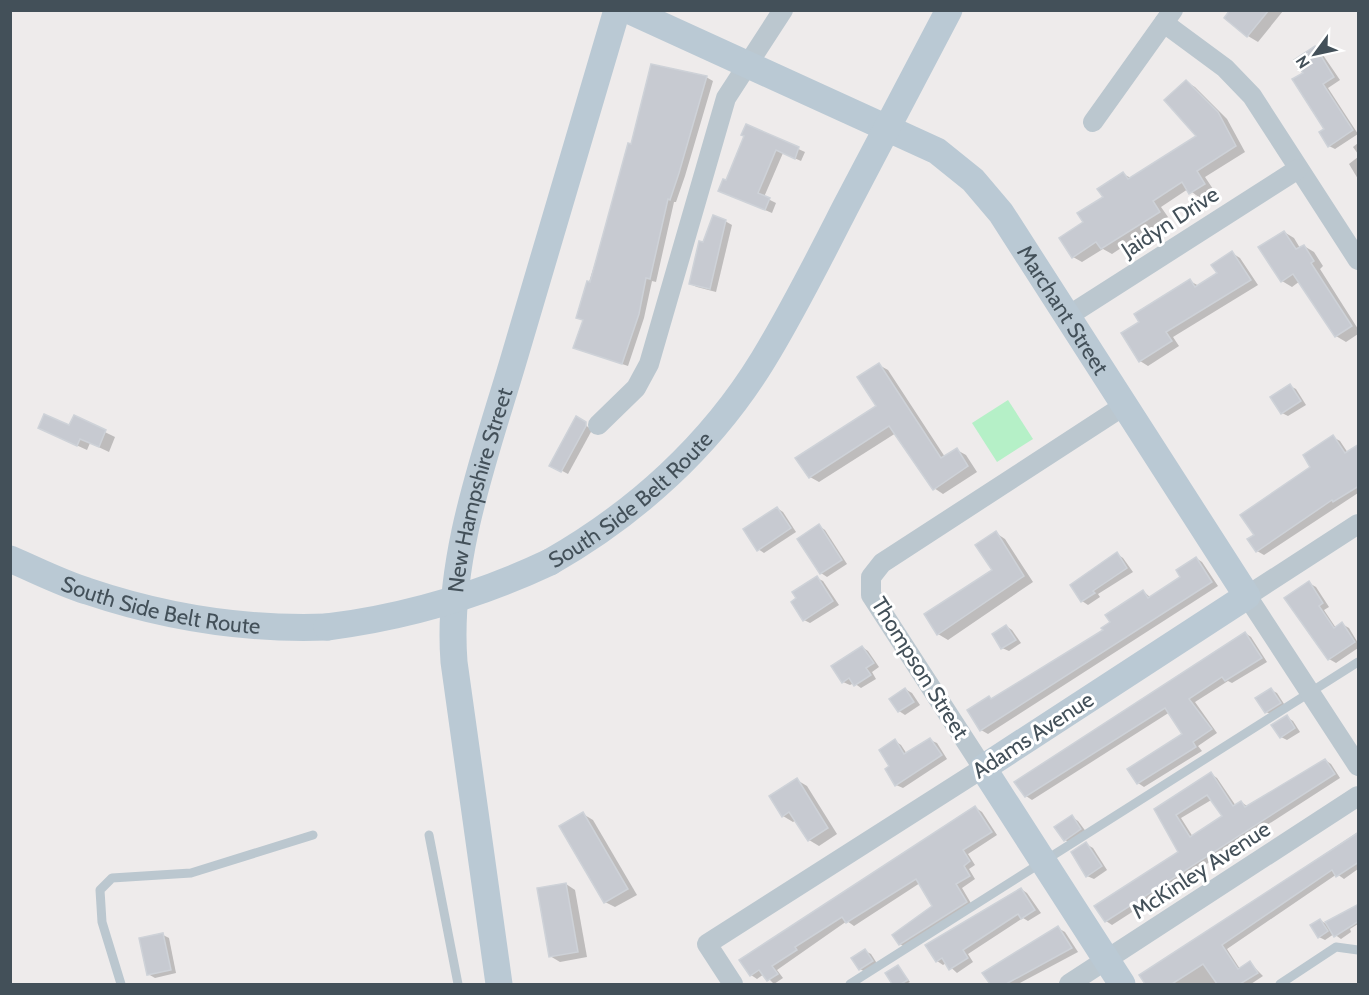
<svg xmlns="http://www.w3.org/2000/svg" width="1369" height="995" font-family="Cabin,sans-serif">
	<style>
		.green { fill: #b5f0c7 }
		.shadow { fill: #0003; fill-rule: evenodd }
		.building { fill: #c7cad1; stroke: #ced2d8; stroke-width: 1.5; fill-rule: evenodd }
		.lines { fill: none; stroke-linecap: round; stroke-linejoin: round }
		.lane { stroke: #bbc7cf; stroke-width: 9 }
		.street { stroke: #bbc7cf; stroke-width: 20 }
		.secondary { stroke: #bac9d4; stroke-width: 27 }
		.secondary-bridge { stroke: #bac9d4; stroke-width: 27 }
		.labels { text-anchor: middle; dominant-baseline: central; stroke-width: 6; stroke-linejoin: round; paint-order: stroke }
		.street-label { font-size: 22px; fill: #435059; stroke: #fff }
	</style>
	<rect width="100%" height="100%" fill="#eeebeb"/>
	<!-- green -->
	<polygon class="green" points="1008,400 1033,439 997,462 972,423"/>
	<!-- shadow -->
	<g class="shadow">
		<polygon points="1232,10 1282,10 1283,11 1258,42 1248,36"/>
		<polygon points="1315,48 1321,52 1340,80 1328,88 1358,134 1335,149 1329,146 1305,73"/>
		<polygon points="706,77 713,81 685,176 676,202 674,202 656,282 652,281 644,318 628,366 581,350 584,321 578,317 632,146"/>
		<polygon points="1186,82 1195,87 1227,119 1245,152 1205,177 1213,189 1200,198 1188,189 1161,207 1168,217 1112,254 1103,249 1082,262 1073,257 1085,223 1123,174 1131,178 1198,136"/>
		<polygon points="747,126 805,152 801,161 783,153 764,197 776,203 772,213 726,194 746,136"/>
		<polygon points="1358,143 1358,154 1353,147"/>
		<polygon points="1358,157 1358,179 1349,164"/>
		<polygon points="725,221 732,225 716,292 697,287 690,284"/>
		<polygon points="1284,232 1294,238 1300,248 1304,246 1314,252 1323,266 1320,269 1358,329 1358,334 1346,342 1336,336 1300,281 1292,287 1282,281"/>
		<polygon points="1232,253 1240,258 1258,285 1173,337 1179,346 1148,366 1140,361 1141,322 1190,281 1199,286 1219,273"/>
		<polygon points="879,365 888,370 945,457 957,450 966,455 977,472 943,494 934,488 896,433 819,482 810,477 878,406"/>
		<polygon points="1290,386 1296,389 1306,405 1288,416 1282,413"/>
		<polygon points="74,417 115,437 109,452 90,443 87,450 50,433 70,427"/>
		<polygon points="576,418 592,430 568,474 551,465"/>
		<polygon points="1333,437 1340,441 1348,453 1358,446 1358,493 1264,555 1257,551 1256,536 1312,468"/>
		<polygon points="777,508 783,512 796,532 764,553 758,549"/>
		<polygon points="819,526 825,530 847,564 827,577 821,573"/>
		<polygon points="996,533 1005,539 1033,582 948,640 938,634 994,571"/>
		<polygon points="1117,554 1123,558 1133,572 1098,594 1100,597 1088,605 1082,601"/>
		<polygon points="1196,558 1202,562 1218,586 988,734 981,730 969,711 989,698 992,700 1105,631 1143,591 1151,598 1182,577"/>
		<polygon points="817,578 823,581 839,605 810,623 804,620"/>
		<polygon points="1309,583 1316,587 1329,607 1324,610 1336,628 1342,624 1349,628 1358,643 1358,648 1336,663 1329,659"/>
		<polygon points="1006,626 1012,630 1021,643 1009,651 1002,648"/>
		<polygon points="1245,633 1251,637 1267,662 1232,683 1228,681 1195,702 1217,733 1198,746 1202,751 1144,787 1138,783 1184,734 1170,712 1032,800 1026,796"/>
		<polygon points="862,647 868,651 879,667 872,672 876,679 861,688 854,683 850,685 843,682"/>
		<polygon points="905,689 912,693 920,705 905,715 899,711"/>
		<polygon points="1271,690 1277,693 1286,707 1273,715 1266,712"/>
		<polygon points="1287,717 1293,721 1300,732 1287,740 1281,737"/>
		<polygon points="930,740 937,743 947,759 903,788 896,785 891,767 895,741 901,745 907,754"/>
		<path d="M 1325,760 L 1331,764 L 1340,778 L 1112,925 L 1106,921 L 1180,852 L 1156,809 L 1211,774 L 1217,778 L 1236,806 L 1241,802 L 1247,806 ZM 1213,799 L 1224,816 L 1193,837 L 1181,818 Z"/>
		<polygon points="797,780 807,786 837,834 819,846 809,840 796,820 793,822 783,816"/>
		<polygon points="976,808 982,812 997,835 968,854 975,865 969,869 975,879 962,888 972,905 906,948 900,944 934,906 920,883 854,926 847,921 777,970 783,978 774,984 764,974 757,979 751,975"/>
		<polygon points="583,814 593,820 637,895 615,907 605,902"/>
		<polygon points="1072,817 1078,821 1087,833 1071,843 1065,840"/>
		<polygon points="1358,832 1358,869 1344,879 1337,874 1227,949 1240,969 1250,963 1263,976 1251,984 1147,984 1141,976"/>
		<polygon points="1086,844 1093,848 1107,870 1094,879 1087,876"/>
		<polygon points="566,884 575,890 587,957 560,962 550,956"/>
		<polygon points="1021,889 1027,893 1041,913 1028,921 1023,918 968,954 973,962 957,973 946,963 943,965 937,961"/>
		<polygon points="1358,906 1358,924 1350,929 1351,932 1341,939 1334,934 1325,940 1319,937 1320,920 1326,924"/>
		<polygon points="1058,928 1065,932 1078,952 1018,984 991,984 984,973"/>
		<polygon points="163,935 169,938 176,973 155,978 148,974"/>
		<polygon points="865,951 871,954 878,965 867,973 860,969"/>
		<polygon points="898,967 910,982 906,984 894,984 887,974"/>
	</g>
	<!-- building -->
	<g class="building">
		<polygon points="1230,10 1269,10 1247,37 1224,18"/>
		<polygon points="1315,46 1334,77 1323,84 1353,130 1328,147 1319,132 1324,129 1292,79 1303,73 1294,60"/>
		<polygon points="651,64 707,76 679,173 670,200 668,199 650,279 646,278 639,314 622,364 573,348 583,320 576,318 587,281 590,282 628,143 631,144"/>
		<polygon points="1186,80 1218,112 1236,146 1197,171 1205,184 1189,194 1182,182 1153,201 1160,212 1101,249 1096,242 1072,258 1059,238 1083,222 1077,213 1103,197 1097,189 1123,172 1128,179 1196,136 1164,100"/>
		<polygon points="746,124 799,147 795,159 776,150 758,193 770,198 765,210 718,191 723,179 726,180 744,136 741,135"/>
		<polygon points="713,215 726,220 710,289 689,284 699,241 703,242"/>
		<polygon points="1284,231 1296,249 1304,245 1314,261 1311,263 1352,326 1335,337 1293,274 1281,282 1258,247"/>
		<polygon points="1232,251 1251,280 1166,332 1172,341 1139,362 1121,333 1139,322 1134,314 1190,279 1195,287 1217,273 1211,265"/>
		<polygon points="879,363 941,458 957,448 968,466 933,490 889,426 809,478 795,458 876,406 857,377"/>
		<polygon points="1290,384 1301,401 1281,414 1270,397"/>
		<polygon points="44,414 69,425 74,415 106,430 99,447 80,439 77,446 38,428"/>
		<polygon points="576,416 586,422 586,426 561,472 549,466"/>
		<polygon points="1333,435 1345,453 1359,444 1359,486 1333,502 1332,500 1256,552 1247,539 1254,535 1240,515 1310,467 1303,455"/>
		<polygon points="777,507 791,528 757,551 743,529"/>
		<polygon points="819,524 842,560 820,574 797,539"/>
		<polygon points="996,531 1024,576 937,635 924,614 992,570 975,545"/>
		<polygon points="1117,552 1127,568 1093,591 1095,593 1081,602 1070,585"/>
		<polygon points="1196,557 1212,582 980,731 967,710 989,696 991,699 1103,630 1101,628 1110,622 1105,615 1143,590 1148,598 1180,577 1176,570"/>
		<polygon points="817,576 833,601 803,621 791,602 796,598 792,592"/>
		<polygon points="1309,581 1323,603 1319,606 1334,628 1342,622 1355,642 1328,660 1284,598"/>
		<polygon points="1006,625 1016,640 1001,649 992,634"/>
		<polygon points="1245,632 1262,658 1225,681 1222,677 1189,699 1212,729 1193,742 1196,747 1137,784 1127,769 1182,734 1165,708 1025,797 1014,782"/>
		<polygon points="862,646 874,663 866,668 871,675 854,686 849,678 842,683 831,666"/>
		<polygon points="905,688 914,702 898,712 889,699"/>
		<polygon points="1271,688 1281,703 1265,713 1255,698"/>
		<polygon points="1287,715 1295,728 1280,738 1271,725"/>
		<polygon points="930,738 942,755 895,786 885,769 889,766 879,750 895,739 904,754"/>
		<path d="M 1325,759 L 1335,774 L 1105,922 L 1094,906 L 1178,852 L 1154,809 L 1211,772 L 1233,806 L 1241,801 L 1245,807 ZM 1207,795 L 1222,816 L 1190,837 L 1176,815 Z"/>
		<polygon points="797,778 828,828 808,841 789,812 782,817 769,796"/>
		<polygon points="975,806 992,832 963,850 970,861 964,866 970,876 956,884 967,902 899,945 892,935 932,906 916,879 846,923 842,917 795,947 797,950 772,966 778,974 767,981 759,970 750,976 739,960"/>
		<polygon points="583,812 628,889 604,903 559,826"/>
		<polygon points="1072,815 1081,829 1064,841 1054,827"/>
		<polygon points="1359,832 1359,862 1336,877 1332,870 1222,945 1238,969 1250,961 1258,973 1240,984 1217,984 1203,964 1172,984 1145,984 1139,975"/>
		<polygon points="1086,842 1102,866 1086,877 1071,852"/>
		<polygon points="566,883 578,952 549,957 537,888"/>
		<polygon points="1021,888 1035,910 1021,919 1018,914 963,950 968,958 949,970 942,958 936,962 925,945"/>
		<polygon points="1359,904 1359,921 1334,937 1325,922"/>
		<polygon points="1320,919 1328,931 1318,938 1310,925"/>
		<polygon points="1058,926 1072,948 1006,984 990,984 982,973"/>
		<polygon points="163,933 171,970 147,975 139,938"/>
		<polygon points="865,949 873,961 859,970 851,958"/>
		<polygon points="898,965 908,980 901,984 892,984 885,973"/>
	</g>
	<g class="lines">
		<!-- lane -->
		<g class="lane">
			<polyline points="429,835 458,984"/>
			<polyline points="121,984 102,922 100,890 112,878 191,873 313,835"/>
			<polyline points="850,984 1358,662"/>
			<polyline points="1280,984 1336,947 1358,950"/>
		</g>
		<!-- street -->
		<g class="street">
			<polyline points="1164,23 1225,68 1252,96 1358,260"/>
			<polyline points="1093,122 1173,10"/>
			<polyline points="1068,316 1298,169"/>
			<polyline points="598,425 636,388 649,364 726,98 783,10"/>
			<polyline points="1358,524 1247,596 1358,766"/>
			<polyline points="733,984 707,944 983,768 871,595 871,577 882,563 1125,405"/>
			<polyline points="1069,984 1358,796"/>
		</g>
		<!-- secondary -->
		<g class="secondary">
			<path id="s1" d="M 628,10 L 937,151 L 973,180 L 1001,213 L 1247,596 L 983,768 L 1122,984"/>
			<path id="s2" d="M 10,559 C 36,570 61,583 87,591 C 164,617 245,630 327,627"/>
			<path id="s3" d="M 550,562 C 636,513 711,445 763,360 C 793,311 819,259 845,208 C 880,142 914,76 949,10"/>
			<path id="s4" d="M 499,984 L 454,662 C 446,558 486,454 515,355 C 549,240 583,125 617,10"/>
		</g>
		<!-- secondary-bridge -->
		<path class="secondary-bridge" d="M 327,627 C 406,617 478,596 550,562"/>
	</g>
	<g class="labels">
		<!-- street labels -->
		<g class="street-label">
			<text transform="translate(1170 222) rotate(-33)">Jaidyn Drive</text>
			<text stroke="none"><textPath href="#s1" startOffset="544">Marchant Street</textPath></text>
			<text stroke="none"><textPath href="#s4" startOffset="500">New Hampshire Street</textPath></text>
			<text stroke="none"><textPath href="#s3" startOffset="102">South Side Belt Route</textPath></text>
			<text stroke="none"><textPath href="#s2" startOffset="159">South Side Belt Route</textPath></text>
			<text transform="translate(920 668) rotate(58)">Thompson Street</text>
			<text transform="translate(1033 735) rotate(-33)">Adams Avenue</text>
			<text transform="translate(1201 870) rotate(-33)">McKinley Avenue</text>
		</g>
	</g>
	<!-- border -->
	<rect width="1369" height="995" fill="none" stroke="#435059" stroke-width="24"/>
	<!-- north arrow -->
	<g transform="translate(1315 54) rotate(237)" stroke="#ffffff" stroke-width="4.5" paint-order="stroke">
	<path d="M0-4.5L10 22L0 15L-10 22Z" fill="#435059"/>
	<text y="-9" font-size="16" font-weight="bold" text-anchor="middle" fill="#435059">N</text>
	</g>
</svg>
